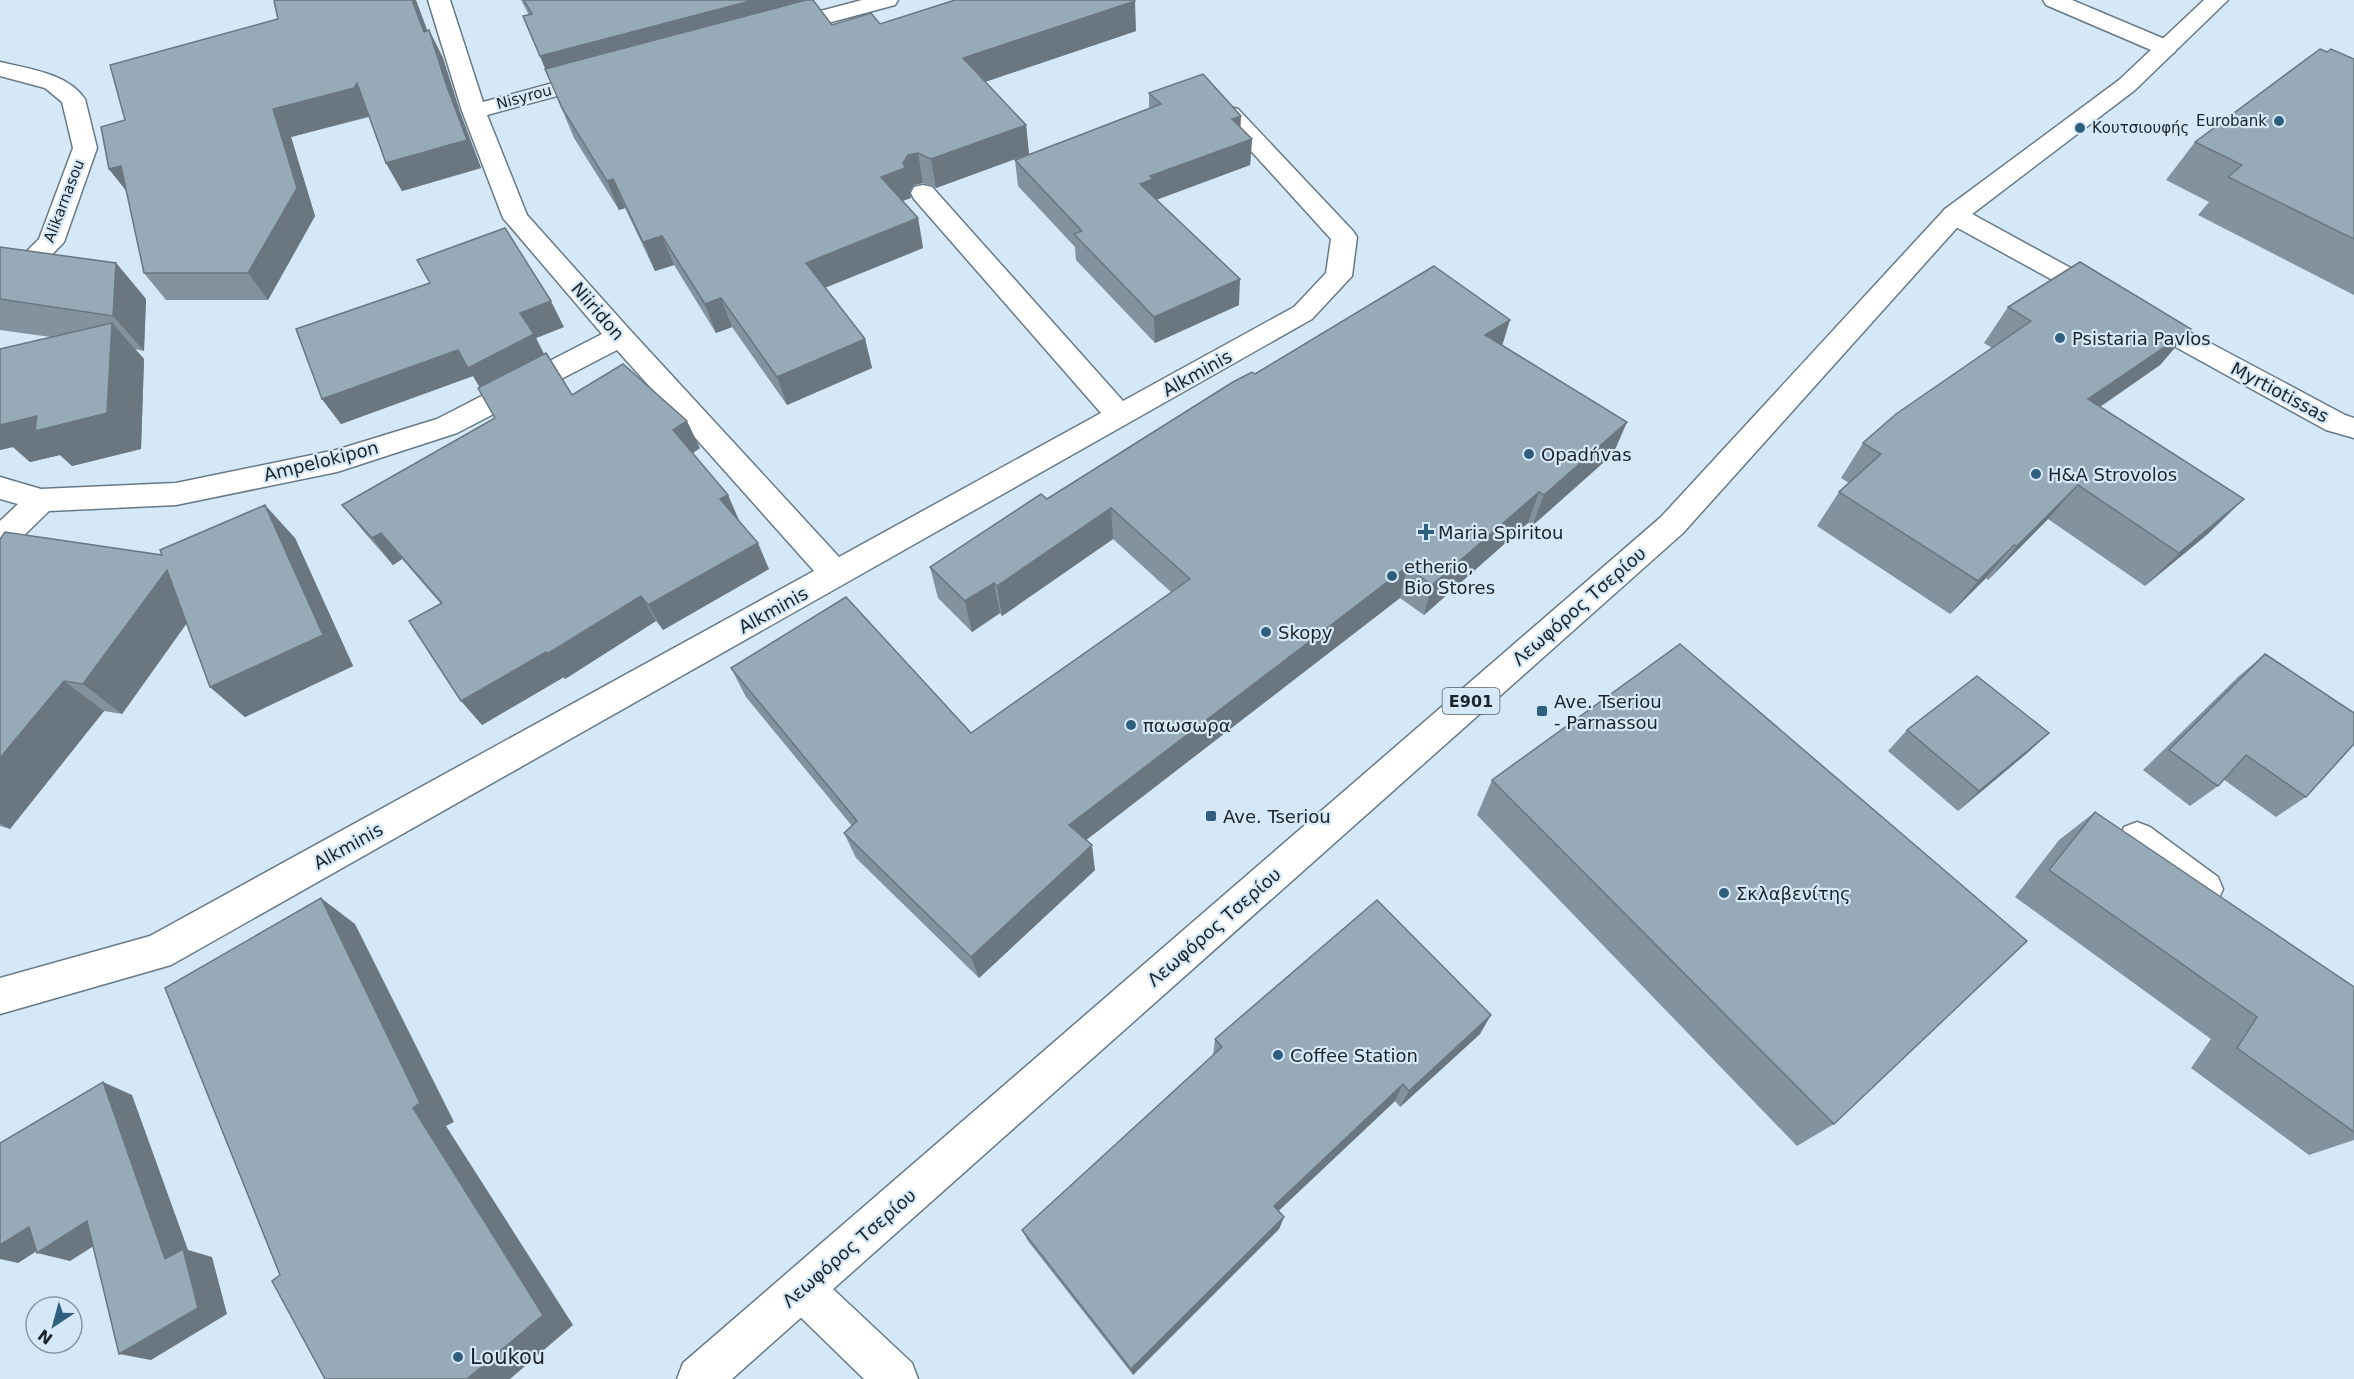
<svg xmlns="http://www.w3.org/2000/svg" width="2354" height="1379" font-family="'DejaVu Sans',sans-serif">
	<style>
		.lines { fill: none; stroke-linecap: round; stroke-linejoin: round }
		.street-casing { stroke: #677986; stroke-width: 3 }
		.secondary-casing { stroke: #677986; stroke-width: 3 }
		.primary-casing { stroke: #677986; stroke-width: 3 }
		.street { fill: #fff; fill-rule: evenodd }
		.secondary { fill: #fff; fill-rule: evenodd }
		.primary { fill: #fff; fill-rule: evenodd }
		.wall { fill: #82929e }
		.shaded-wall { fill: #6a7781 }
		.building { fill: #97aab8; stroke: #6a7781; stroke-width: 1.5 }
		.poi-dot { fill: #305f7e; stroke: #d4e8f7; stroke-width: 2 }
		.labels { text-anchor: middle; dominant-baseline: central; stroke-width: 4.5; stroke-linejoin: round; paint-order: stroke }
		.far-street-label { font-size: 15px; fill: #1c2329; stroke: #d4e8f7 }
		.far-poi-label { font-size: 15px; fill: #1c2329; stroke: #d4e8f7; text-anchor: end }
		.shield { fill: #d4e8f7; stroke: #535e67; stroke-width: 1.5 }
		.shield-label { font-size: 16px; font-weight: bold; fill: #1c2329 }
		.street-label { font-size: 18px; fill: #1c2329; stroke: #d4e8f7 }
		.poi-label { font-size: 18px; fill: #1c2329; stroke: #d4e8f7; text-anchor: start }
		.near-poi-label { font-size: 21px; fill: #1c2329; stroke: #d4e8f7; text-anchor: start }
	</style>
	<rect width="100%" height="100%" fill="#d4e8f7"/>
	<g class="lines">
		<defs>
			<g id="street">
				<polygon points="428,0 450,0 483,102 597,71 605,73 608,78 605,83 487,115 527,215 630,330 839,557 1101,413 914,199 911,193 914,187 923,185 932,187 1123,401 1294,307 1326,273 1331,239 1222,119 1218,114 1222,109 1230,107 1238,109 1353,231 1357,237 1352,276 1312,319 171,965 0,1014 0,978 150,936 814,571 617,350 457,433 337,472 176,505 49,511 11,548 0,552 0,521 18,504 0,499 0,477 41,489 176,483 336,450 437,419 602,334 503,218 462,111"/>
				<polygon points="862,0 898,0 895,5 783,35 775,33 772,28 775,23"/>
				<polygon points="2043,0 2072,0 2174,43 2177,48 2174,53 2166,55 2158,53 2046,5"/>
				<path d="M 0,62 C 29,69 67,73 85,99 L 97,148 L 64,242 L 9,300 L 0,303 L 0,278 L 39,239 L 73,148 L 62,102 L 45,88 L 0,76 Z"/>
				<polygon points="1954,207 1963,209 2109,289 2113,295 2109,301 2100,304 2091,301 1945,221 1941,215 1945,209"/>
				<polygon points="2143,309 2152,312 2345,415 2354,418 2354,438 2326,430 2134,324 2130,318 2134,312"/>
				<polygon points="2137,822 2150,827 2218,877 2223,889 2218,901 2205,906 2192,901 2124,849 2119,838 2124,827"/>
			</g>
			<polygon id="secondary" points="802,1268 817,1274 912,1363 918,1379 864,1379 787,1304 781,1289 787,1274"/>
			<polygon id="primary" points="2204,0 2228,0 2135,90 1963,221 1683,533 732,1379 677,1379 683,1363 1661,517 1945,209 2119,80"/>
		</defs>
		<!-- street casing -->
		<use href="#street" class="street-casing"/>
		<!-- secondary casing -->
		<use href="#secondary" class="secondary-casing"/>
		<!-- primary casing -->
		<use href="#primary" class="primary-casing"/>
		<!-- street -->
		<use href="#street" class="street"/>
		<!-- secondary -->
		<use href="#secondary" class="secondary"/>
		<!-- primary -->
		<use href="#primary" class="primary"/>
	</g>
	<!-- wall -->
	<g class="wall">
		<polygon points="521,0 805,0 832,25 880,24 1136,31 985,82 1026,125 1029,154 936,188 923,183 914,185 910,191 911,198 902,201 918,218 923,248 825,288 865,339 872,368 787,405 732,327 716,333 674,265 655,271 625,208 619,210 574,138 523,16 529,15"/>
		<polygon points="429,30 443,58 460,112 481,168 402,191 386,163 369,117 291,137 315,216 268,300 166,300 144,273 126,190 109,169 125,120"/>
		<polygon points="2327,52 2354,59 2354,295 2198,215 2209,202 2166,180 2195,142"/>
		<polygon points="1149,93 1241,128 1252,139 1250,165 1156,200 1239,305 1155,343 1076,260 1075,247 1018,186 1015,160 1149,108"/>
		<polygon points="0,247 116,263 146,299 144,351 135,349 144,359 141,449 72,466 60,455 30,462 13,447 0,450 0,349 51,337 0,330"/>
		<polygon points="2008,307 2191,329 2160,365 2100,407 2209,533 2145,586 2048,519 1988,580 1986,578 1950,614 1817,526 1839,492 1849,483 1841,478 1863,443 1992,348 1984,343"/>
		<polygon points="564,327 536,338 544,354 572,395 700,448 692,453 728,495 739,520 769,569 663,630 656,621 565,679 564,677 482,725 441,604 402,559 393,565 364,532 342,505 495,418 480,387 473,376 341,424 322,399"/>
		<polygon points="1503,345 1627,422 1613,454 1532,526 1528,523 1424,615 1400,598 1086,840 1095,870 979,978 856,858 844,833 852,826 746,697 731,668 971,733 1171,592 1113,539 1002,616 1000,613 972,632 938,598 930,567 1047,499 1255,374"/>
		<polygon points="295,538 353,666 245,717 210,687 187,623 122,714 104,711 10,829 0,826 0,539 162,555"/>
		<polygon points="2265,654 2306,797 2276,817 2223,779 2218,786 2190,806 2143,770 2238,677"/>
		<polygon points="1907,730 2049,733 2026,754 1958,811 1888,751"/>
		<polygon points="1492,780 1834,1124 1797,1146 1477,815"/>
		<polygon points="2095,812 2354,987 2354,1140 2309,1155 2191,1068 2211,1039 2015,897 2059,840"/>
		<polygon points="1480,1034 1400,1107 1395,1101 1278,1211 1284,1217 1279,1229 1133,1375 1028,1241 1022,1230 1213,1055 1215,1039"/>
	</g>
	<!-- shaded-wall -->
	<g class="shaded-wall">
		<polygon points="412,0 416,0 438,59 424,32"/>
		<polygon points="754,0 805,0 808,12 551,81 540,56"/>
		<polygon points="1135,1 1136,31 967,88 963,58"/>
		<polygon points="429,30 443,58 460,112 481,168 402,191 386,163 446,84"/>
		<polygon points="357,83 370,116 291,137 315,216 268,300 248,273 273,109"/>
		<polygon points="1241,116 1240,142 1232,119"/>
		<polygon points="1026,125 1029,154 936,188 931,159"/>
		<polygon points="1252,139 1250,165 1153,201 1140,184 1150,176"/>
		<polygon points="918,153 923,183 914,185 910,191 911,198 887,206 881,177 903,163 908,155"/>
		<polygon points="121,166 131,197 109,169"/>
		<polygon points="613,179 625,208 619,210 607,181"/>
		<polygon points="918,218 923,248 814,292 806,263"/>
		<polygon points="662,236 674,265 655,271 643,242"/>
		<polygon points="116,263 146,299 144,351 113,316"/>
		<polygon points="1240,279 1239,305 1155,343 1154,317"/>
		<polygon points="721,298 732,327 716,333 705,304"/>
		<polygon points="551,301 564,327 536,338 547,360 483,393 473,376 341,424 322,399 520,313"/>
		<polygon points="1510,320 1500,353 1485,335"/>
		<polygon points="112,323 144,359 141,449 72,466 60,455 30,462 13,447 0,450 0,412 37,416"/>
		<polygon points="2191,329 2160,365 2059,435 2088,399"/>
		<polygon points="865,339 872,368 787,405 777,377"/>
		<polygon points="687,421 700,448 686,458 673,430"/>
		<polygon points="1627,422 1613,454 1532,526 1544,495"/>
		<polygon points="2078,485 2048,519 1988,580 2017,546"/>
		<polygon points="1539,492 1528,523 1424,615 1432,585"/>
		<polygon points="728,495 739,521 720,499"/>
		<polygon points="2244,499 2209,533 2145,586 2179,553"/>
		<polygon points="265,505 295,538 353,666 245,717 210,687"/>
		<polygon points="1111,508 1113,539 1002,616 997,586"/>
		<polygon points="381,533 402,559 393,565 372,538"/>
		<polygon points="758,543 769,569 663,630 648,605"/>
		<polygon points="2014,545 1986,578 1950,614 1978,581"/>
		<polygon points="1407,567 1400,598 1072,851 1069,825"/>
		<polygon points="167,570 201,603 122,714 83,684"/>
		<polygon points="994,583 1000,613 972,632 965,601"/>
		<polygon points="641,596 656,621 565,679 547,654"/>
		<polygon points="546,652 564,677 482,725 461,701"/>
		<polygon points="64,681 104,711 10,829 0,823 0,758"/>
		<polygon points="2049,733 2026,754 1958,811 1979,791"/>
		<polygon points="1092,845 1095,870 979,978 971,957"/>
		<polygon points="321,898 355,924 454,1122 446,1126 573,1325 510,1379 467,1379 413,1108"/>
		<polygon points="1491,1015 1480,1034 1400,1107 1409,1091"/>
		<polygon points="103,1082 132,1095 188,1250 212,1257 227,1314 151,1360 119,1354 165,1259"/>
		<polygon points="1403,1084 1395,1101 1270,1219 1274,1206"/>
		<polygon points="1284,1217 1279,1229 1133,1375 1131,1369"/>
		<polygon points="87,1221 119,1230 70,1261 37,1253"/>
		<polygon points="29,1227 62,1235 18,1263 0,1259 0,1245"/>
	</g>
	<!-- building -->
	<g class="building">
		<polygon points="277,0 412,0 424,32 429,30 446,84 467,140 386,163 357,83 354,88 273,109 297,188 248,273 144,273 121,166 109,169 101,127 125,120 110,65 278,19 274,1"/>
		<polygon points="524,0 754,0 540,56 523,16 532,14"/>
		<polygon points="806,0 813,0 832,25 871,13 880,24 955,0 1134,0 1135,1 963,58 1026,125 931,159 918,153 908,155 903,163 905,168 881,177 918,218 806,263 865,339 777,377 721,298 705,304 662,236 643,242 613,179 607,181 562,108 545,69"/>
		<polygon points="2320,49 2327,52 2331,49 2354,59 2354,239 2228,177 2242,165 2195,142"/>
		<polygon points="1203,74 1241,116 1232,119 1252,139 1150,176 1153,179 1140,184 1240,279 1154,317 1074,234 1082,231 1015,160 1161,104 1149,93"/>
		<polygon points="505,228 551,301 520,313 534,334 468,368 458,350 322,399 296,329 430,283 417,260"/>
		<polygon points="0,247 116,263 113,316 0,299"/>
		<polygon points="2080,262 2191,329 2088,399 2244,499 2179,553 2078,485 2017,546 2014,545 1978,581 1839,492 1881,454 1863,443 1896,414 2031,321 2008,307"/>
		<polygon points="1434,266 1510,320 1485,335 1627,422 1544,495 1539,492 1432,585 1407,567 1069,825 1092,845 971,957 844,833 857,821 731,668 846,597 971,733 1190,579 1111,508 997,586 994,583 965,601 930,567 1041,494 1047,499 1233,382 1252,372 1255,374"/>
		<polygon points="112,323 107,413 35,431 37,416 0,425 0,349"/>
		<polygon points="546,353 572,395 623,364 687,421 673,430 728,495 720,499 758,543 648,605 641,596 547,654 546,652 461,701 409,621 442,603 381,533 372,538 342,505 495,418 478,388"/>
		<polygon points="265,505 323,635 210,687 167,570 83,684 64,681 0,758 0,539 5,532 162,555 160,550"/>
		<polygon points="1680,644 2027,941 1834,1124 1492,780"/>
		<polygon points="2265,654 2354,713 2354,744 2306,797 2246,755 2218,786 2169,750"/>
		<polygon points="1977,676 2049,733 1979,791 1907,730"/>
		<polygon points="2095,812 2354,987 2354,1132 2237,1048 2257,1017 2049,870"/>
		<polygon points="321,898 420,1103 413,1108 543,1315 467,1379 325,1379 272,1281 280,1275 165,988"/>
		<polygon points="1377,900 1491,1015 1409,1091 1403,1084 1274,1206 1284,1217 1131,1369 1022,1230 1222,1047 1215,1039"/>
		<polygon points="103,1082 165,1259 183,1249 198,1308 119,1354 87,1221 37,1253 29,1227 0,1245 0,1143"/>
	</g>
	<!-- markers -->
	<g class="poi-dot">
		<circle cx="2279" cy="121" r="6"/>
		<circle cx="2080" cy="128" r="6"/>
		<circle cx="2060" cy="338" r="6"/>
		<circle cx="1529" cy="454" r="6"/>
		<circle cx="2036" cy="474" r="6"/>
		<path d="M1423 523h6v6h6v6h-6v6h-6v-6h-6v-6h6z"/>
		<circle cx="1392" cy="576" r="6"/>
		<circle cx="1266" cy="632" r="6"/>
		<rect x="1536" y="705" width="12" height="12" rx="3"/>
		<circle cx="1131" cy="725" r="6"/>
		<rect x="1205" y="810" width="12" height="12" rx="3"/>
		<circle cx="1724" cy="893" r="6"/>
		<circle cx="1278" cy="1055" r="6"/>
		<circle cx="458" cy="1357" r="6"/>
	</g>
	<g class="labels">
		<!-- far-street labels -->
		<g class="far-street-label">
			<text transform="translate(524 97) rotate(-15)">Nisyrou</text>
			<text transform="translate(64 201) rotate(-69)">Alikarnasou</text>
		</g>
		<!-- far-poi labels -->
		<g class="far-poi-label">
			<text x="2267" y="121">Eurobank</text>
			<text x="2092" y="128" text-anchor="start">Κουτσιουφής</text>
		</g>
		<!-- shield labels -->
		<rect class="shield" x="1442.5" y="688" width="57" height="26" rx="4.5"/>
		<g class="shield-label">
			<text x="1471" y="701">E901</text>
		</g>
		<!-- street labels -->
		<g class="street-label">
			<text transform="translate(598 311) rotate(49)">Niiridon</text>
			<text transform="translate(1197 373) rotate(-29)">Alkminis</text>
			<text transform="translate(2280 392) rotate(28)">Myrtiotissas</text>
			<text transform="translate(321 461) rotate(-14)">Ampelokipon</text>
			<text transform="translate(1579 606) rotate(-41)">Λεωφόρος Τσερίου</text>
			<text transform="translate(773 610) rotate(-29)">Alkminis</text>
			<text transform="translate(348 846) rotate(-29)">Alkminis</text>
			<text transform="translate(1214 927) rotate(-41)">Λεωφόρος Τσερίου</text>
			<text transform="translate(849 1248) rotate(-41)">Λεωφόρος Τσερίου</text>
		</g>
		<!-- poi labels -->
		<g class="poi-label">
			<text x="2072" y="338">Psistaria Pavlos</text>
			<text x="1541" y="454">Opadńvas</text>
			<text x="2048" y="474">H&amp;A Strovolos</text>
			<text x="1438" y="532">Maria Spiritou</text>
			<text x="1404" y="566">etherio,<tspan x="1404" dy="21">Bio Stores</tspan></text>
			<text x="1278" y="632">Skopy</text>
			<text x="1554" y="701">Ave. Tseriou<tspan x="1554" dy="21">- Parnassou</tspan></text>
			<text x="1143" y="725">παωσωρα</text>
			<text x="1223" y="816">Ave. Tseriou</text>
			<text x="1736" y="893">Σκλαβενίτης</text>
			<text x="1290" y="1055">Coffee Station</text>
		</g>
		<!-- near-poi labels -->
		<g class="near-poi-label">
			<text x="470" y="1357">Loukou</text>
		</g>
	</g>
	<!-- north arrow -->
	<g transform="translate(54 1325) rotate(216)"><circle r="28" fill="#d4e8f7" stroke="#8a99a5" stroke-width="1.5"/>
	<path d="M0-4.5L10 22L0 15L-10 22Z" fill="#305f7e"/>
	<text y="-9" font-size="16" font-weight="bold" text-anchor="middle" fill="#1c2329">N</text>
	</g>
</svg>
